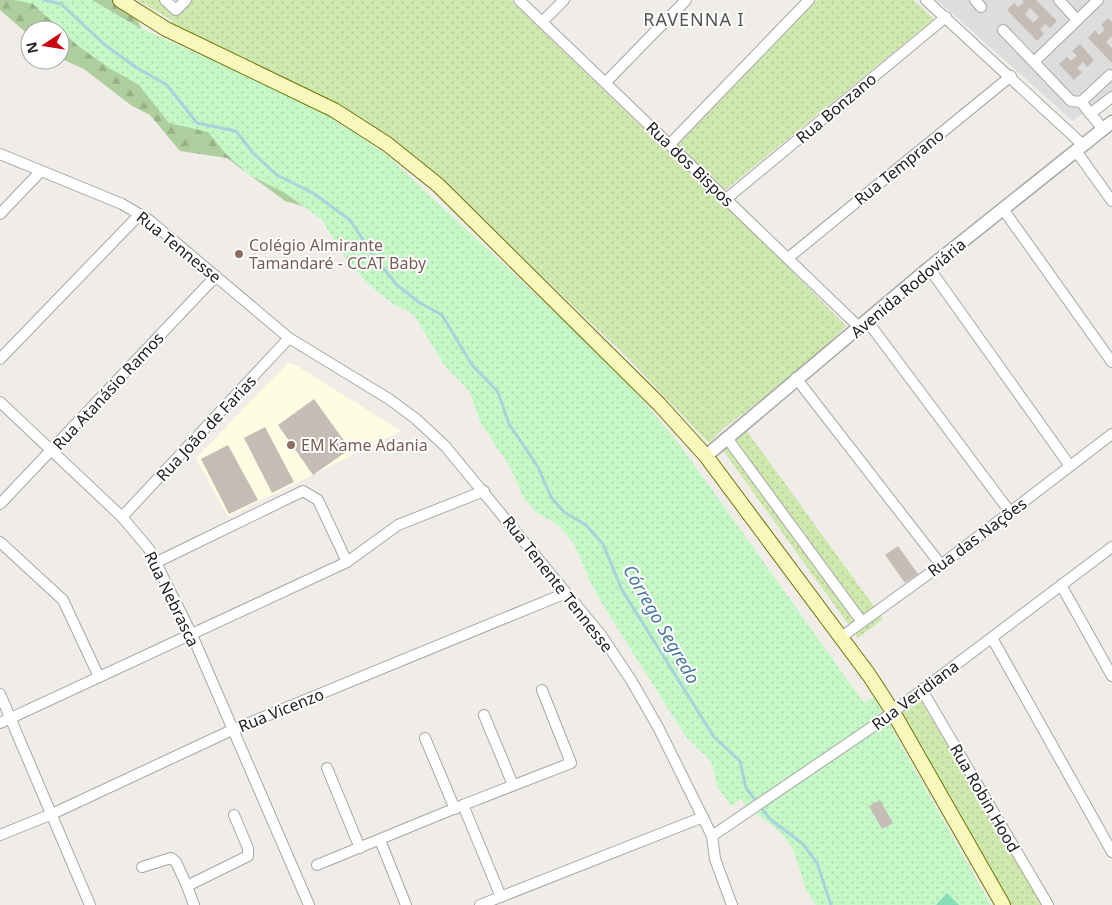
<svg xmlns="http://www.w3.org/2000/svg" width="1112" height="905" font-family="'Noto Sans',sans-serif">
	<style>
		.residential { fill: #dedddd }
		.education { fill: #fefde2 }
		.grass { fill: url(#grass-dots) }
		.forest { fill: url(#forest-firs) }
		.park { fill: url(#park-dots) }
		.pitch { fill: #87ddb7 }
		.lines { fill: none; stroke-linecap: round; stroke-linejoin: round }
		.stream { stroke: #a8d3dc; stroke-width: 3 }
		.building { fill: #c5bcb6; fill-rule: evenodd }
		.minor-casing { stroke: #a7a7a7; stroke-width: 12 }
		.tertiary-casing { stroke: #a7a7a7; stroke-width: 15 }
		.secondary-casing { stroke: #6f7608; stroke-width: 16 }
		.minor { stroke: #fff; stroke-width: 10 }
		.tertiary { stroke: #fff; stroke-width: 12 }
		.secondary { stroke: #f8f8bd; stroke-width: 14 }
		.education-dot { fill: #8d6e63; stroke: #fff; stroke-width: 2 }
		.labels { text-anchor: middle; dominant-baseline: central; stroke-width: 4; stroke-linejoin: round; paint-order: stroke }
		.street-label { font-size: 16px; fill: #202020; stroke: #fff }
		.education-label { font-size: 16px; fill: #785e54; stroke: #fff; text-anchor: start }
		.neighbourhood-label { font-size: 18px; letter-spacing: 1px; fill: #535353; stroke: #fff }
		.water-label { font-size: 18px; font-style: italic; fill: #48789e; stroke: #fff }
	</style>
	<defs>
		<pattern id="grass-dots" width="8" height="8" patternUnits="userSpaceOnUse" patternTransform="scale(1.25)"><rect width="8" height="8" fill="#cee8ae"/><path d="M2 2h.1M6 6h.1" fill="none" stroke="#b1c795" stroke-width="1.8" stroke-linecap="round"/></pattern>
		<pattern id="forest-firs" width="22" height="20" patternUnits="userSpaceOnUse" patternTransform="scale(1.25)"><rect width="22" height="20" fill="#aece9d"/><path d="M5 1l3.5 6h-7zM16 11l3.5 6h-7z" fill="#95b187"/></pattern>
		<pattern id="park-dots" width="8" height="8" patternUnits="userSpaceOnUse" patternTransform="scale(1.25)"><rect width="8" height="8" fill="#c6f8c7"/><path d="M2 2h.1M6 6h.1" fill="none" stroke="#aad4ab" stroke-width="1.8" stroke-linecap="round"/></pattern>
	</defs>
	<rect width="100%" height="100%" fill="#f0ece7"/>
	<!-- residential -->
	<polygon class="residential" points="937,0 1112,0 1112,91 1073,121"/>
	<!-- education -->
	<polygon class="education" points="288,363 294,364 401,431 228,517 196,458"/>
	<!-- grass -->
	<g class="grass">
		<polygon points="137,0 159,0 177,15 191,0 510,0 669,153 817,0 913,0 934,19 718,196 846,326 801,370 724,428 709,443 628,358 417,157 392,139 338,104 170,26 173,21"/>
		<polygon points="744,427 883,619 858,638 720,446"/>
		<polygon points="921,701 1043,905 1007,905 903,713"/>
	</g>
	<!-- forest -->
	<polygon class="forest" points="0,0 120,0 132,8 155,58 309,208 285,201 227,158 180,151 150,115 132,106 84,69 60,58 60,30 30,30 30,36 0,10"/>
	<!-- park -->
	<polygon class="park" points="15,0 92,0 140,28 310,104 364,139 389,157 610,364 645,403 680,445 864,703 874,697 991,905 816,905 806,890 793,849 779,831 746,806 741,799 731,806 718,788 711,761 686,737 611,618 594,590 574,544 558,525 536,512 523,497 510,467 481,424 470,392 444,365 414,315 392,303 369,285 346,259 322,220 285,193 249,175 225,153 208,132 169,123 139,85 109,68 77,45 33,4"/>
	<!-- pitch -->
	<polygon class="pitch" points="947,893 959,905 936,905"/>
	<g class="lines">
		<!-- stream -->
		<polyline class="stream" points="44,0 61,4 105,45 137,68 167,85 197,123 236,131 253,153 277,175 313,193 350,220 375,258 397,285 420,303 442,315 472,365 498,392 509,424 538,467 551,497 564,512 586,525 603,544 622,590 714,737 740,761 746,788 770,819 803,844 817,863 831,905"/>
	</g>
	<!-- building -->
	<g class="building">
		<path d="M 1022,0 L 1036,0 L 1057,21 L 1050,28 L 1045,24 L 1040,29 L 1044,34 L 1037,41 L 1007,10 L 1014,3 L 1018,7 L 1024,2 ZM 1030,8 L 1039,17 L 1033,23 L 1025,14 Z"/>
		<polygon points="1108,18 1112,22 1112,36 1106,42 1112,48 1112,63 1088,38 1095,30 1099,35 1105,29 1101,25"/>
		<polygon points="1080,44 1094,60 1087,67 1083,62 1077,68 1082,72 1074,80 1059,64 1067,57 1071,61 1077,56 1072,51"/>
		<polygon points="314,399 350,449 313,475 278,425"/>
		<polygon points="265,427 294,482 272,493 244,438"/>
		<polygon points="228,445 258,500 229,514 201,459"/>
		<polygon points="898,546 918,574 905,583 885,555"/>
		<polygon points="880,800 893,823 882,829 869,806"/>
	</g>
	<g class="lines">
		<defs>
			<g id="minor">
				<polyline points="165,0 176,10 186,0"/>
				<polyline points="519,0 860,328"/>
				<polyline points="926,0 1083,145"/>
				<polyline points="975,0 981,7"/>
				<polyline points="1059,0 1077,20"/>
				<polyline points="542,22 564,0"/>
				<polyline points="1003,30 1071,101 1081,102 1110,75"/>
				<polyline points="1034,62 1098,0"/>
				<polyline points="606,82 686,0"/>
				<polyline points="1081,102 1103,129"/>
				<polyline points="1090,114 1112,97"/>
				<polyline points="670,144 809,0"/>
				<polyline points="1076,151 1112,201"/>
				<polyline points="0,154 122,204 149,220 289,338 389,399 416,419 445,446 601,635 631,680 658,727 712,836 715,859 732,905"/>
				<polyline points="726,199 946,17"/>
				<polyline points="1003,209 1112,362"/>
				<polyline points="0,214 41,171"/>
				<polyline points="788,258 1011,76"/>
				<polyline points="929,268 1070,466"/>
				<polyline points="868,322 1010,512"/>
				<polyline points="0,359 140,214"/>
				<polyline points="796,378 941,565"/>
				<polyline points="0,402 122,517 149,549 192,635 309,905"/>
				<polyline points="727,438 862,622"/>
				<polyline points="0,504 216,276"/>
				<polyline points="122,517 289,338"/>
				<polyline points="0,542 63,600 99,677"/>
				<polyline points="157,562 303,491 318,500 347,562"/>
				<polyline points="1061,585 1112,676"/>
				<polyline points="840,638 941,565 1112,434"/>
				<polyline points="992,638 1112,852"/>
				<polyline points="922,690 1048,905"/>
				<polyline points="0,694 90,905"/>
				<polyline points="484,715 513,785"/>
				<polyline points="0,723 347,562 398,525 484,491"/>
				<polyline points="425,738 455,809"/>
				<polyline points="327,768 360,848"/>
				<polyline points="0,835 52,814 232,730 566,593"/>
				<polyline points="712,836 881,721 1112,547"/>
				<polyline points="380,840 406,905"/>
				<polyline points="317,865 463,805"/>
				<polyline points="142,867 171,858 176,862 187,886"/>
				<polyline points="501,897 463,805 571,763 542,690"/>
				<polyline points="194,905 187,886 248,856 248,848 234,815"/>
				<polyline points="480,905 703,817"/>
			</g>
			<polyline id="tertiary" points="706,456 929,268 1112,122"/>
			<polyline id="secondary" points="120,0 166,29 334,110 387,144 438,185 659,404 706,456 869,675 893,712 1003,905"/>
		</defs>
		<!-- minor casing -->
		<use href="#minor" class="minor-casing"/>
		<!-- tertiary casing -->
		<use href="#tertiary" class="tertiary-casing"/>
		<!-- secondary casing -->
		<use href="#secondary" class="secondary-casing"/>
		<!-- minor -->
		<use href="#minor" class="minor"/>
		<!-- tertiary -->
		<use href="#tertiary" class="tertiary"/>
		<!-- secondary -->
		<use href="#secondary" class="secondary"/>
	</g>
	<!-- markers -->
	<g class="education-dot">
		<circle cx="239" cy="254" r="5"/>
		<circle cx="291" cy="445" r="5"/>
	</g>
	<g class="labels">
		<!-- street labels -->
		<g class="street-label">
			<text transform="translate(836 108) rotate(-40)">Rua Bonzano</text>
			<text transform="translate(690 164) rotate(44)">Rua dos Bispos</text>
			<text transform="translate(899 167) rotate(-39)">Rua Temprano</text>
			<text transform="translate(179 247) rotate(39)">Rua Tennesse</text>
			<text transform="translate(908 288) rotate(-40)">Avenida Rodoviária</text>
			<text transform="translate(108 391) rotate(-47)">Rua Atanásio Ramos</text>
			<text transform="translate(206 428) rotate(-47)">Rua João de Farias</text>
			<text transform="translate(977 537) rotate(-37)">Rua das Nações</text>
			<text transform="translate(558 584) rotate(52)">Rua Tenente Tennesse</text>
			<text transform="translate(172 599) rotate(64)">Rua Nebrasca</text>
			<text transform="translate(915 695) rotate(-37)">Rua Veridiana</text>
			<text transform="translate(281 710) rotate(-22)">Rua Vicenzo</text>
			<text transform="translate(985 798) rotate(60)">Rua Robin Hood</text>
		</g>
		<!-- education labels -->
		<g class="education-label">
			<text x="249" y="245">Colégio Almirante<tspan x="249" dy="18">Tamandaré - CCAT Baby</tspan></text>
			<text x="301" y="445">EM Kame Adania</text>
		</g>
		<!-- neighbourhood labels -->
		<g class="neighbourhood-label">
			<text x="694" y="19">RAVENNA I</text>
		</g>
		<!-- water labels -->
		<g class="water-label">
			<text transform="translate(662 624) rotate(60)">Córrego Segredo</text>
		</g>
	</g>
	<!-- north arrow -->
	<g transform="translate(45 45) rotate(258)"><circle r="24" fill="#ffffff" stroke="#a6a6a6"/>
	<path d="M0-4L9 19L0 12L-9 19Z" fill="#ca0610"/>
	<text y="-8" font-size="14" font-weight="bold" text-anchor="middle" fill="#202020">N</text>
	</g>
</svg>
